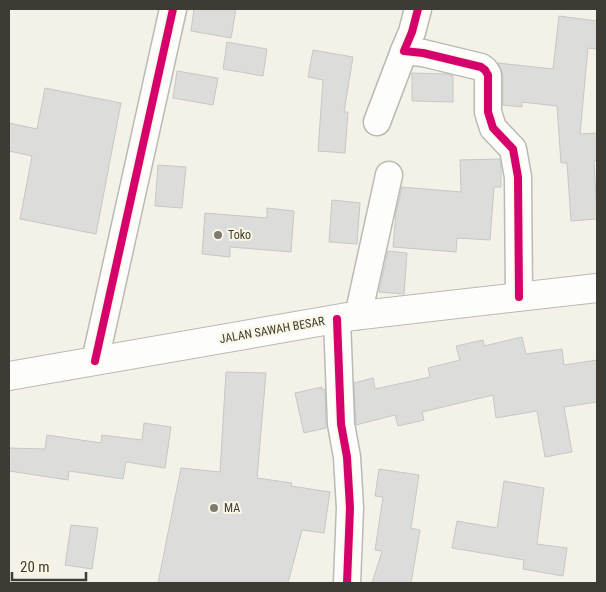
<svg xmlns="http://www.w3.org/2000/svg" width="606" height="592" font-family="'Roboto Condensed',sans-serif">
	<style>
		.building { fill: #dcdcda; stroke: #c7c7c5 }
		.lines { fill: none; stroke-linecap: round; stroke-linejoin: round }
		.street-casing { stroke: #bbb9b2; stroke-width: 29 }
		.secondary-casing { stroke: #bbb9b2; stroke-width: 30 }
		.street { stroke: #fdfdfc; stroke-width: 26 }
		.secondary { stroke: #fdfdfc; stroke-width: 28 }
		.cycleway-casing { stroke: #f9f6e3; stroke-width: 11 }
		.cycleway { stroke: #d6006c; stroke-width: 8 }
		.poi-dot { fill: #7d7b73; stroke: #f9f6e3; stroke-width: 2 }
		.labels { text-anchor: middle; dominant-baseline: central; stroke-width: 4; stroke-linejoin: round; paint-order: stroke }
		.poi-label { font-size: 12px; fill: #3d3b34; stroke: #f9f6e3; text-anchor: start }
		.street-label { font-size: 12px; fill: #3d3b34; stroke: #f9f6e3 }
	</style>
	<rect width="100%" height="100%" fill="#f4f2e8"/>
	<!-- building -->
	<g class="building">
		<polygon points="194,9 236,9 231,38 191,31"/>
		<polygon points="559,16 597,21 597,49 588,48 580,134 597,133 597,160 594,161 597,219 571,221 567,163 561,163 557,106 522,102 522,107 503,105 503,75 498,63 553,69"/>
		<polygon points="227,42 267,49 263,76 223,69"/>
		<polygon points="313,50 353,57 344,112 348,112 345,153 318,151 323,80 308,77"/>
		<polygon points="177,71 218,78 213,105 173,98"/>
		<polygon points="412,73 446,74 453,76 453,102 412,101"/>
		<polygon points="45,88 121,103 96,234 20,219 32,156 9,151 9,123 37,129"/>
		<polygon points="500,159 501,168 501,187 494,187 490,240 457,238 456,252 393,247 396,213 402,187 461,192 460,160"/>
		<polygon points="158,165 186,167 182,208 155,206"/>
		<polygon points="332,200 360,203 357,244 329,242"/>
		<polygon points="267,208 294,211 291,252 230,247 230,257 202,254 205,213 267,218"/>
		<polygon points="388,251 407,253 404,294 379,292"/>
		<polygon points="522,337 526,354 562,349 564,365 597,360 597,402 564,407 572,452 545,457 537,411 496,418 493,395 422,412 424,420 398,426 395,415 356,425 354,383 373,378 375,389 430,377 428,368 460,360 456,346 483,340 484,346"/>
		<polygon points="226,372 266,373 257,478 292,483 291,486 330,492 324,533 302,530 288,583 158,583 181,468 220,472"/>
		<polygon points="322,387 322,390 325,389 326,428 304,433 295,393"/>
		<polygon points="144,423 171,427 165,468 126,462 123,479 69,471 68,480 9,471 9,448 45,449 47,435 101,443 102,435 142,440"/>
		<polygon points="379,469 419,475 411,528 420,530 411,583 372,583 382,551 375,550 383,497 375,496"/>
		<polygon points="504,481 544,488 537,544 567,548 563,576 523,569 524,560 452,548 457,521 497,528"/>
		<polygon points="71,525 98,528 92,569 65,565"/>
	</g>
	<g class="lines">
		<defs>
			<g id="street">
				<polyline points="418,9 412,32 404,51 423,53 481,67 485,70 488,75 488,112 493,128 513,149 518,177 519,297"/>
				<polyline points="377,122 404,51"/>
				<polyline points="358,316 389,175"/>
				<polyline points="337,319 341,424 347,457 350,508 347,583"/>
				<polyline points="95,361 173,9"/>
			</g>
			<polyline id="secondary" points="9,376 353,316 597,288"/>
		</defs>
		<!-- street casing -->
		<use href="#street" class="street-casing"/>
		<!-- secondary casing -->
		<use href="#secondary" class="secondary-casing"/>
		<!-- street -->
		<use href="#street" class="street"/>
		<!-- secondary -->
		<use href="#secondary" class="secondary"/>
		<defs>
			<g id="cycleway">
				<polyline points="418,9 412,32 404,51 423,53 481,67 485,70 488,75 488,112 493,128 513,149 518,177 519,297"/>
				<polyline points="337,319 341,424 347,457 350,508 347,583"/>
				<polyline points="95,361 173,9"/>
			</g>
		</defs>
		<!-- cycleway casing -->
		<use href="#cycleway" class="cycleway-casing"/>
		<!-- cycleway -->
		<use href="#cycleway" class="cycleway"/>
	</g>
	<!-- markers -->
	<g class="poi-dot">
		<circle cx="218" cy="235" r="5"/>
		<circle cx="214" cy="508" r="5"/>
	</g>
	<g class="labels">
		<!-- poi labels -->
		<g class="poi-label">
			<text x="228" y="235">Toko</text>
			<text x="224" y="508">MA</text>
		</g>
		<!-- street labels -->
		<g class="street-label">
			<text transform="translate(272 330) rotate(-10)">JALAN SAWAH BESAR</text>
		</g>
	</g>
	<!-- border -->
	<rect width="606" height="592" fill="none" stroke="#3d3b34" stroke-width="20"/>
	<!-- scale -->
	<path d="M12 572v8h74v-8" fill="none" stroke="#3d3b34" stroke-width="2.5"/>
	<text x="20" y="572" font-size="15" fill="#3d3b34" stroke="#f9f6e3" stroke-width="4" paint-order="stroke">20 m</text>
</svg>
